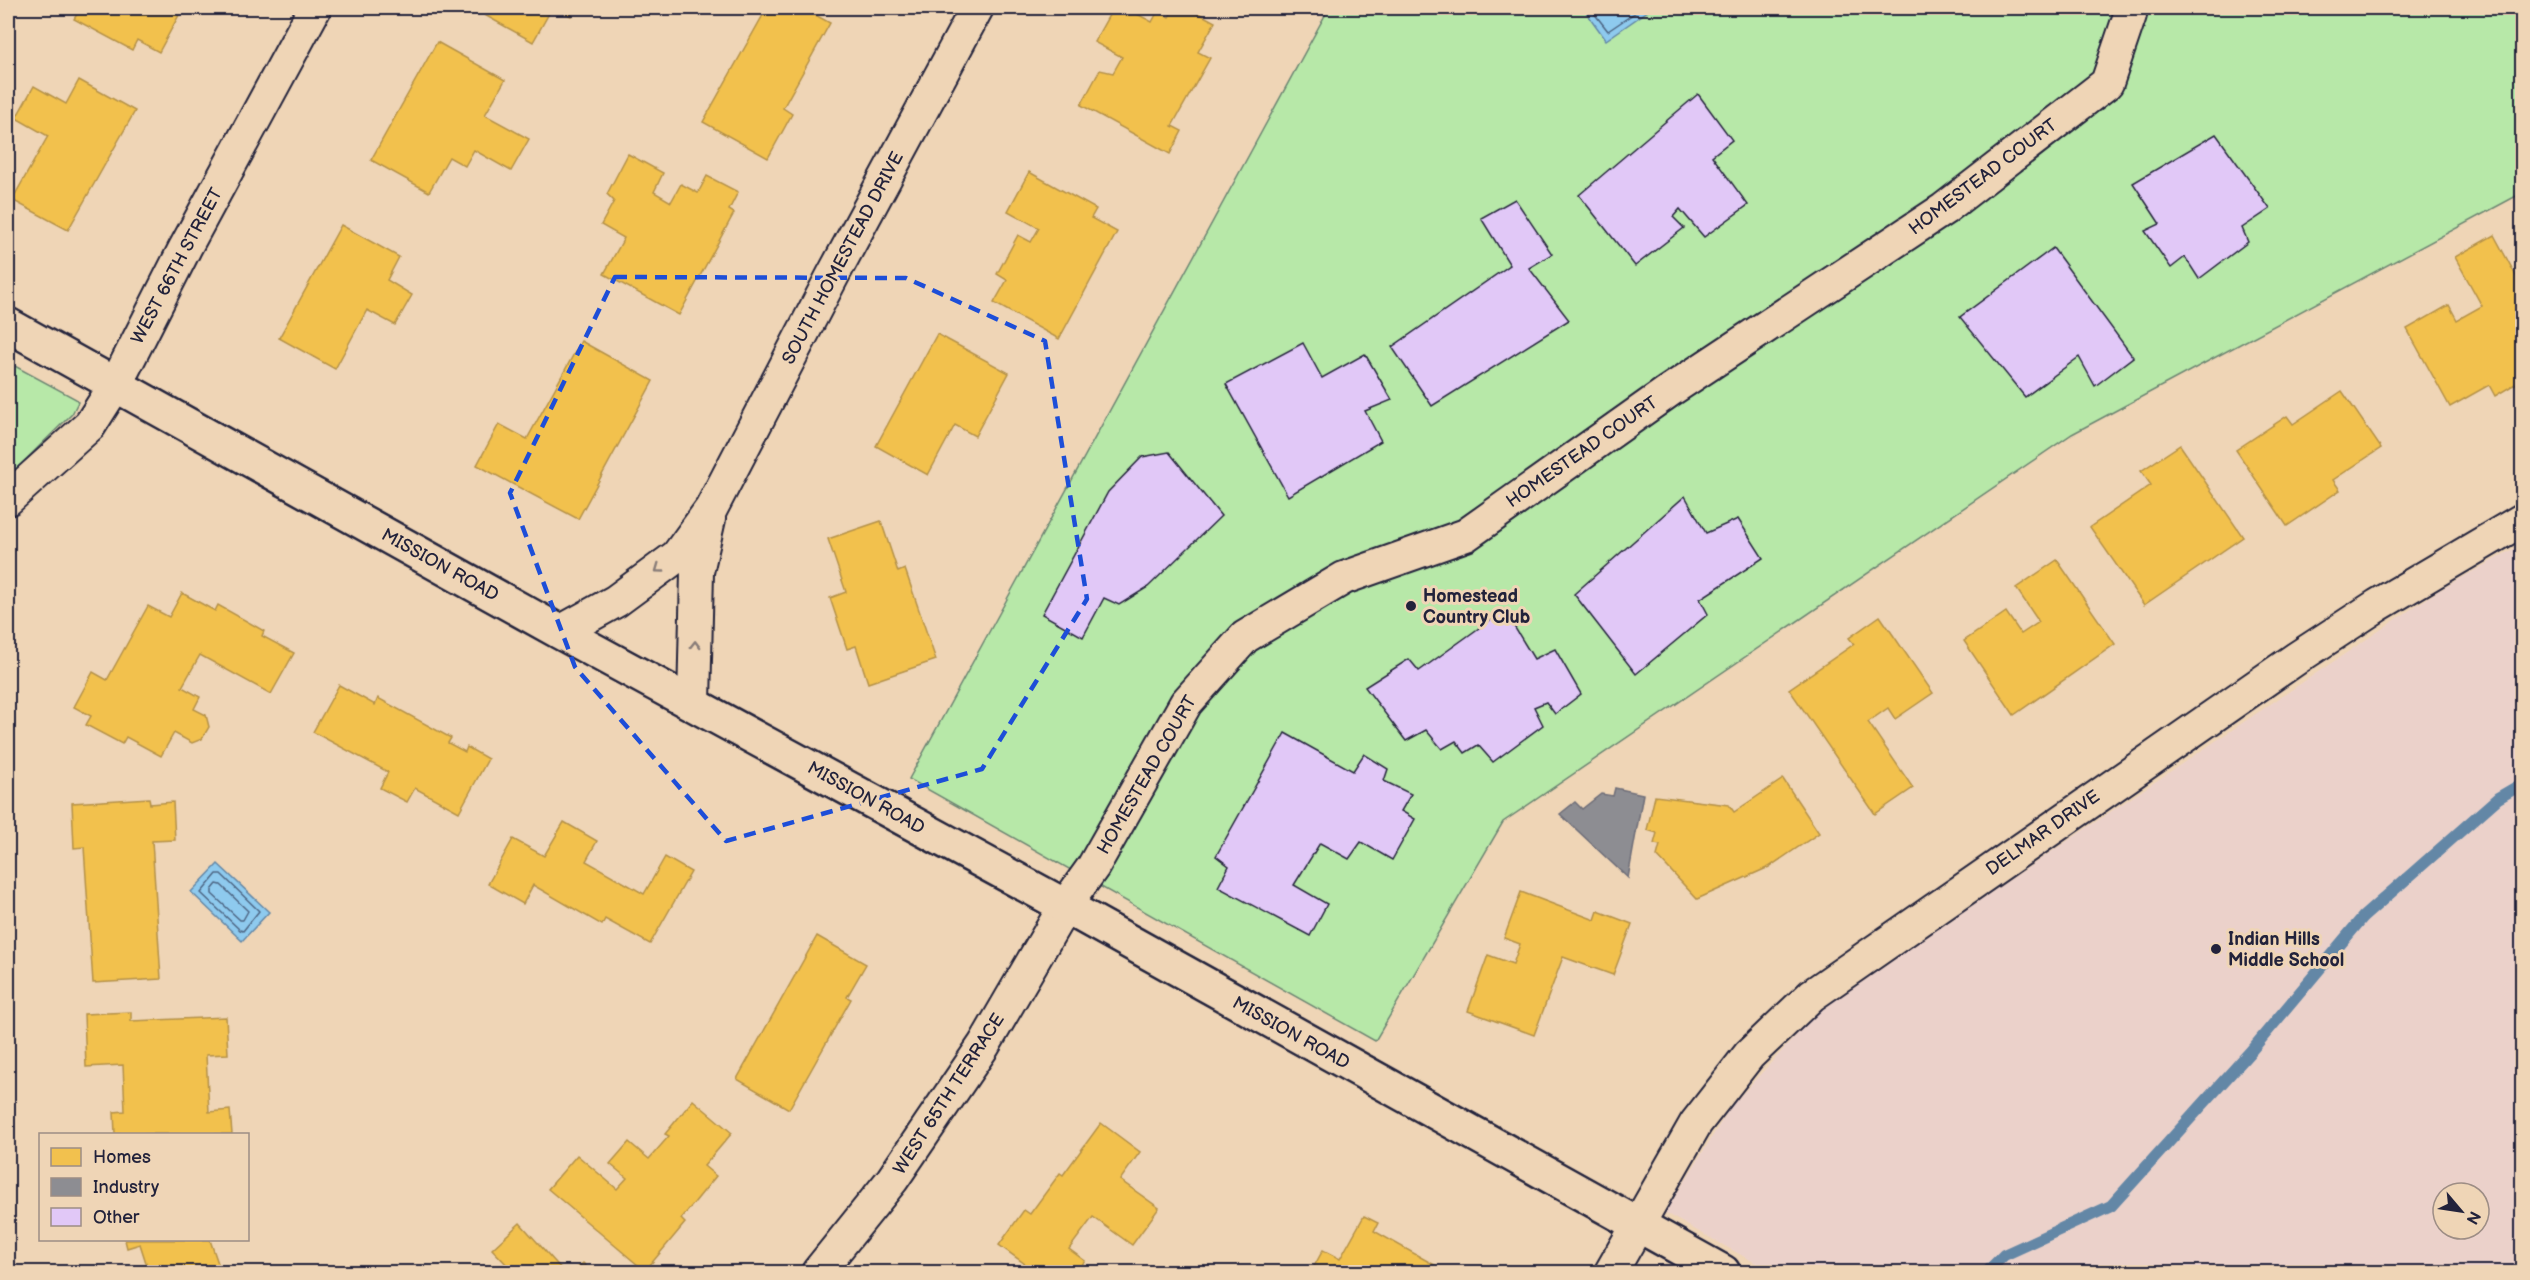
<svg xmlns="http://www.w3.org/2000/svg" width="2530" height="1280" font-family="'Balsamiq Sans',sans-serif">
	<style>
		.built { fill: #ebd1ca; fill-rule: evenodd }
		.green { fill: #b7e8a8; stroke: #6c8572; stroke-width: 1.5 }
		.water { fill: #8ecaee; stroke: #6387a6; stroke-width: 1.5 }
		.homes { fill: #f2c14e; stroke: #b49148; stroke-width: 1.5 }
		.industry { fill: #8d8d92; stroke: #6d6d78; stroke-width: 1.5 }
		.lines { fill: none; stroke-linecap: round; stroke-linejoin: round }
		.shore { stroke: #4d6583; stroke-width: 1.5 }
		.stream { stroke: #6387a6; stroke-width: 12 }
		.building { fill: #e1c8f7; stroke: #22223b; stroke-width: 1.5 }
		.street-casing { stroke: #22223b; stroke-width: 36 }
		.secondary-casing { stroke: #22223b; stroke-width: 38 }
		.street { stroke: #efd5b6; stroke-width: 32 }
		.secondary { stroke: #efd5b6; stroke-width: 33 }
		.oneway { stroke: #887c78 }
		.marked { fill: none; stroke: #1d4ed8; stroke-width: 4.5; stroke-dasharray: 12 8; stroke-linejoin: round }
		.poi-dot { fill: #22223b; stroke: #efd5b6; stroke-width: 2 }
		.labels { text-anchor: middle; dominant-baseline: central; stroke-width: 6; stroke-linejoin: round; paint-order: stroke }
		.street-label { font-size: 18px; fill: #22223b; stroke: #efd5b6 }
		.poi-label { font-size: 18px; font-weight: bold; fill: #22223b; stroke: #efd5b6; text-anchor: start }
	</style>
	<rect width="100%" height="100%" fill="#efd5b6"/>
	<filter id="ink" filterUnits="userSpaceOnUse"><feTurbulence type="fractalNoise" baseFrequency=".0167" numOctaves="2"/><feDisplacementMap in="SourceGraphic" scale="12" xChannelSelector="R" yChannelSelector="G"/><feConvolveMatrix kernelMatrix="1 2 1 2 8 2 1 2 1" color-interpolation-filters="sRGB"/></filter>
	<g filter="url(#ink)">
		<!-- built -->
		<path class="built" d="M 2522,544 L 2522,1272 L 1772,1272 L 1665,1213 L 1731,1106 L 1816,1014 L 2002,885 L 2438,591 ZM 2443,1193 L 2479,1193 L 2479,1229 L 2443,1229 Z"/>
		<!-- green -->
		<g class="green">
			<polygon points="1329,8 2522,8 2522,193 2072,434 1503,822 1375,1041 909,779"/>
			<polygon points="8,365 13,365 76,399 78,402 72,414 11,474 8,472"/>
		</g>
		<!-- water -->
		<g class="water">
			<polygon points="1583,8 1652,8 1606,40"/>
			<polygon points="218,864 269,912 242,941 191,892"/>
		</g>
		<!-- homes -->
		<g class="homes">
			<polygon points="65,8 166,8 179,15 159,52 137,40 132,50 74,19 77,14"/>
			<polygon points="475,8 552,8 533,42 474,9"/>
			<polygon points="556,8 575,8 571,16"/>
			<polygon points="767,8 803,8 830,23 783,108 792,114 768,158 703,122"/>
			<polygon points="1113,8 1126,8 1152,22 1158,11 1169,17 1174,8 1189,8 1215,22 1198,52 1210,58 1172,126 1182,131 1170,154 1081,105 1100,70 1113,73 1122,57 1094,42"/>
			<polygon points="437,42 505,80 485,115 529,139 511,171 474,150 465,166 449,157 429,192 371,160"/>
			<polygon points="79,80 135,111 68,230 12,200 48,136 16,118 34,86 66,104"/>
			<polygon points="628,154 663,173 654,192 671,202 681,184 698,193 707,176 738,192 729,210 734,213 679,315 604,274 624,238 601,225 614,201 607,194"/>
			<polygon points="1029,172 1096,209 1091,218 1117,232 1059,339 994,303 1007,280 997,274 1018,235 1031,242 1039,228 1008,211"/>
			<polygon points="341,225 399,257 387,280 412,295 395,325 367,310 335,369 279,338"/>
			<polygon points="2494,235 2522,287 2522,380 2495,396 2489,385 2450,407 2407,329 2449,305 2457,320 2482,306 2455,257"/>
			<polygon points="937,334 1009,373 975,436 955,425 928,475 876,446"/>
			<polygon points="581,341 653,381 578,519 477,465 499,424 527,439"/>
			<polygon points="2342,391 2381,448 2333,480 2340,490 2287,526 2236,450 2287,416 2293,424"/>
			<polygon points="2180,445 2243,537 2144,605 2090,527 2151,485 2141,471"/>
			<polygon points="881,521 898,572 905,569 936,660 868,683 856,646 847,649 830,598 846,592 828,539"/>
			<polygon points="2057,560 2115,644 2014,715 1964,641 2006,612 2021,634 2039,622 2016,588"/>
			<polygon points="182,593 215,611 218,605 264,631 262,636 294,653 271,694 200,655 182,687 200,697 194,709 206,715 209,727 202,739 192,743 174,733 161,756 126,737 122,744 86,725 91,716 74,707 93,672 107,680 148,606 169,617"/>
			<polygon points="1880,616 1933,693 1895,719 1888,708 1868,722 1913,788 1875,814 1789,689 1854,644 1849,638"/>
			<polygon points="339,685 375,705 378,698 451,738 448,743 465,752 467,747 488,759 459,812 415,788 407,802 380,788 388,772 313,732"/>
			<polygon points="1783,779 1819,833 1769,867 1697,899 1657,856 1660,845 1654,844 1657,833 1647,830 1655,796 1729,805 1734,812"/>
			<polygon points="149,798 150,804 173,802 175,840 152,841 161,979 93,983 84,847 74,848 72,803"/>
			<polygon points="564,822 597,841 586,861 644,894 665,857 691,872 650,944 605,919 602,925 533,885 523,904 488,884 513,839 544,856"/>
			<polygon points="1521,892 1595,920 1598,911 1632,924 1613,975 1563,957 1534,1035 1468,1011 1488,955 1513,964 1520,944 1504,938"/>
			<polygon points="817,936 866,964 847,997 851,999 789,1109 737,1079"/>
			<polygon points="131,1012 131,1021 226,1017 228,1054 206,1055 209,1112 230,1110 232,1134 115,1134 114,1112 125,1111 123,1065 86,1067 84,1014"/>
			<polygon points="693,1100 732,1133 704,1166 716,1176 681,1219 685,1223 645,1271 548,1189 577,1155 617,1189 627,1178 610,1164 629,1142 649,1159 669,1136 665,1134"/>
			<polygon points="1101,1123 1140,1152 1120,1180 1159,1208 1132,1245 1093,1217 1069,1249 1085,1261 1076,1272 1036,1272 999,1245 1024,1210 1030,1214 1060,1173 1063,1175"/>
			<polygon points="1364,1216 1378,1223 1374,1231 1447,1272 1311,1272 1323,1250 1340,1259"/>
			<polygon points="520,1223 564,1272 503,1272 509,1267 492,1249"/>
			<polygon points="125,1240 210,1240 221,1272 149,1272 140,1244 127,1248"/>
			<polygon points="583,1263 592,1272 573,1272"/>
		</g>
		<!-- industry -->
		<polygon class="industry" points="1615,788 1643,794 1628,878 1560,814 1575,802 1582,809 1601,794 1613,796"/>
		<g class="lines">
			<!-- shore -->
			<g class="shore">
				<polyline points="1590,8 1608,31 1642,8"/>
				<polygon points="217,874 221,874 259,911 243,931 240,930 201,893"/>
				<polygon points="217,884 221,885 248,911 243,920 240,920 212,894 212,890"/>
			</g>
			<!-- stream -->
			<polyline class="stream" points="1987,1272 2004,1255 2111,1206 2250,1052 2363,917 2498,798 2522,784"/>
		</g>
		<!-- building -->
		<g class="building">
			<polygon points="1698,94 1732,140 1712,156 1748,205 1704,237 1680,209 1673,217 1684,228 1635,266 1579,195"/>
			<polygon points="2216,134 2270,209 2242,228 2248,242 2199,279 2185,257 2171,268 2145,231 2160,224 2133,183"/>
			<polygon points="1515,199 1552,254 1529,268 1569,320 1432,406 1392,347 1510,265 1481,218"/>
			<polygon points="2053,248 2133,357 2095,386 2079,357 2025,397 1960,317"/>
			<polygon points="1303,343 1322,378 1365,354 1392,400 1365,411 1381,441 1288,496 1226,384"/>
			<polygon points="1169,452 1221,516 1148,587 1119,605 1104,598 1083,637 1042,614 1108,492 1142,457"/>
			<polygon points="1685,496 1706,533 1738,519 1763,558 1700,599 1708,614 1636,674 1574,594"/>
			<polygon points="1504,610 1534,659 1555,649 1581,694 1555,714 1546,702 1534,707 1543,725 1493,762 1478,745 1465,753 1456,741 1442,749 1426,730 1406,741 1365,687 1409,659 1419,671"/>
			<polygon points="1285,733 1353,771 1364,754 1388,769 1384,781 1411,794 1401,811 1415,819 1392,860 1361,842 1349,859 1320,843 1294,885 1327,904 1310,936 1218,887 1229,866 1216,856"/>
		</g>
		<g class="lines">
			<defs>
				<g id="street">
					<polyline points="8,499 90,425 116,384 185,248 315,8"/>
					<polyline points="560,632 616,601 677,556 711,509 833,275 977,8"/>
					<polyline points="694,703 697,572 709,519"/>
					<polyline points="818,1272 892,1180 984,1045 1065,906 1093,867 1186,703 1245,637 1344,578 1466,535 1669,391 1944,209 2107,83 2130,15"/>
					<polyline points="1611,1272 1696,1123 1749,1055 1812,995 2297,658 2378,605 2522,520"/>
				</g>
				<polyline id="secondary" points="8,325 560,632 1065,906 1723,1272"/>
			</defs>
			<!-- street casing -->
			<use href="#street" class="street-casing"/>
			<!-- secondary casing -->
			<use href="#secondary" class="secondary-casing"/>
			<!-- street -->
			<use href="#street" class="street"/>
			<!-- secondary -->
			<use href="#secondary" class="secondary"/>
		</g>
		<!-- one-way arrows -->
		<defs><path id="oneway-chevron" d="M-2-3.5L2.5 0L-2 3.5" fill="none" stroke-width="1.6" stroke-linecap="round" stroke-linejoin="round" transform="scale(1.5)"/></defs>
		<g class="oneway">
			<use href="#oneway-chevron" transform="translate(659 569) rotate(144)"/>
			<use href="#oneway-chevron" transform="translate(695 645) rotate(-89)"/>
		</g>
	</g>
	<!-- marked area -->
	<path class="marked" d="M 615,277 L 906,278 L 1045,341 L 1087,599 L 982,769 L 726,841 L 575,667 L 510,493 Z"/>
	<!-- markers -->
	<g class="poi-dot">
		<circle cx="1411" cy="606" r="6"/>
		<circle cx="2216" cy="949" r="6"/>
	</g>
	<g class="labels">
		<!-- street labels -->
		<g class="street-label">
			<text transform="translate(1983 177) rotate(-37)">HOMESTEAD COURT</text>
			<text transform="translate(843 258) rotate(-62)">SOUTH HOMESTEAD DRIVE</text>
			<text transform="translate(177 266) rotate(-62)">WEST 66TH STREET</text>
			<text transform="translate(1582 452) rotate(-35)">HOMESTEAD COURT</text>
			<text transform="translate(440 565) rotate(29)">MISSION ROAD</text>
			<text transform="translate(1147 775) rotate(-60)">HOMESTEAD COURT</text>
			<text transform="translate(866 798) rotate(29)">MISSION ROAD</text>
			<text transform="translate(2043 833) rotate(-35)">DELMAR DRIVE</text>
			<text transform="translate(1291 1033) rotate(29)">MISSION ROAD</text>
			<text transform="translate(949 1094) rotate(-57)">WEST 65TH TERRACE</text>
		</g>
		<!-- poi labels -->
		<g class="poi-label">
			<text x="1423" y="596">Homestead<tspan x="1423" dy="21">Country Club</tspan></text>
			<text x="2228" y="939">Indian Hills<tspan x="2228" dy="21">Middle School</tspan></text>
		</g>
	</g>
	<!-- margin -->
	<rect width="2530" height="1280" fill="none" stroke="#efd5b6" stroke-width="30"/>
	<rect x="15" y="15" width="2500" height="1250" fill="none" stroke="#22223b" stroke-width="2" filter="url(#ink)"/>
	<!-- legend -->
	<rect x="39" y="1133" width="210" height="108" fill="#efd5b6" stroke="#9d8d85" stroke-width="1.5"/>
	<rect x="51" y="1148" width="30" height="18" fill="#f2c14e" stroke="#9d8d85" stroke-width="1.5"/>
	<text x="93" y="1163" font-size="18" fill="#22223b">Homes</text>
	<rect x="51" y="1178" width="30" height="18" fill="#8d8d92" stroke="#9d8d85" stroke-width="1.5"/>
	<text x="93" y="1193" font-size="18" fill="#22223b">Industry</text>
	<rect x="51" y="1208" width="30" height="18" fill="#e1c8f7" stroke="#9d8d85" stroke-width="1.5"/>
	<text x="93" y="1223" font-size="18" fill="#22223b">Other</text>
	<!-- north arrow -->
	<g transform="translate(2461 1211) rotate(119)"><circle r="28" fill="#efd5b6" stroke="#9d8d85" stroke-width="1.5"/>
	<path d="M0-4.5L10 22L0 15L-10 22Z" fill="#22223b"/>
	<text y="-9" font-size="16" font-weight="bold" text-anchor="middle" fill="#22223b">N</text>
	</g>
</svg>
